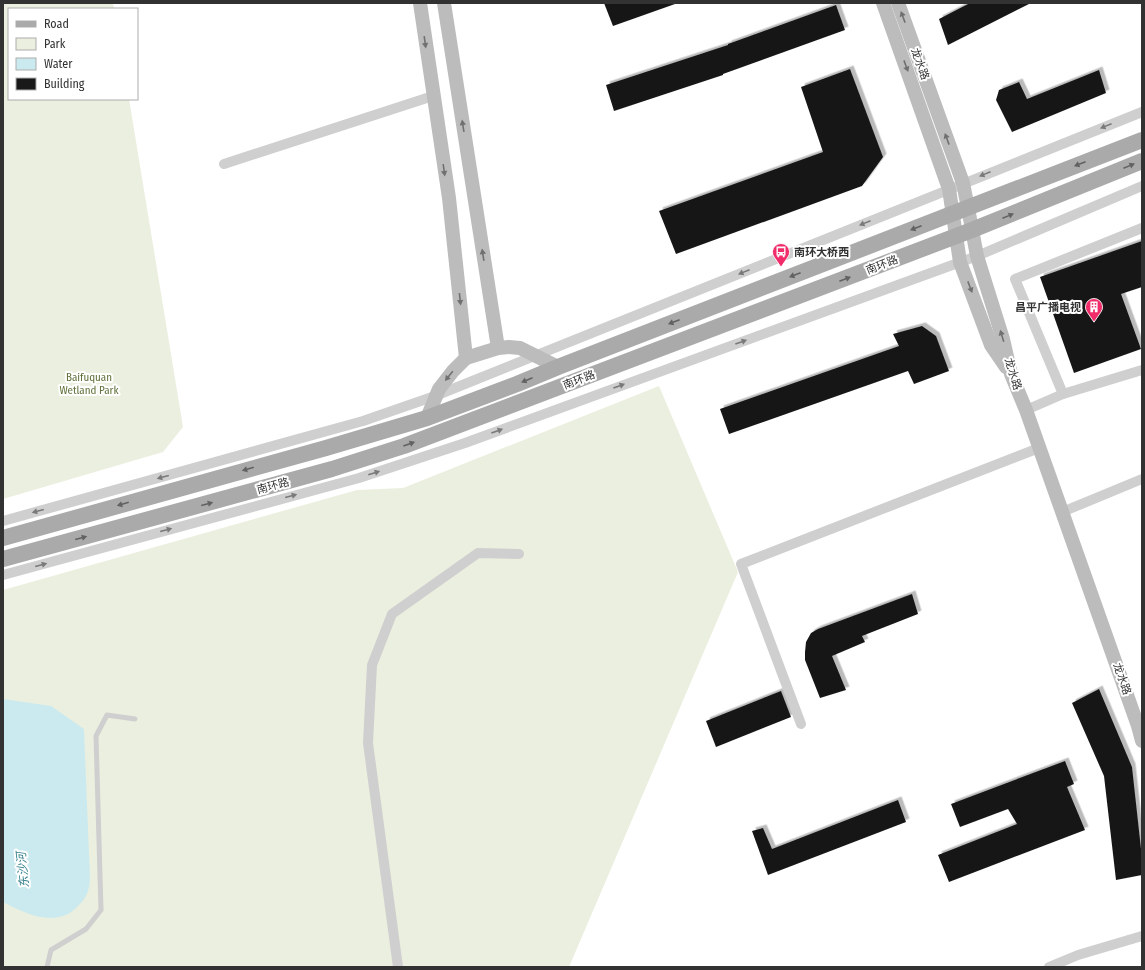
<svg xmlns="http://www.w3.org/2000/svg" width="1145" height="970" font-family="'Fira Sans Condensed','Noto Sans SC',sans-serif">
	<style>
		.green { fill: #ebefdf }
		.water { fill: #cbeaef }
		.building { fill: #191919; filter: url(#shadow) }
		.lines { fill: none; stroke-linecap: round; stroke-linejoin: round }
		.lane { stroke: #cfcfcf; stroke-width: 5 }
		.street { stroke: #cfcfcf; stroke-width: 10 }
		.secondary { stroke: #bcbcbc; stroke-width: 14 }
		.primary { stroke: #aaa; stroke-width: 16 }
		.oneway { fill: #707070 }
		.oneway2 { fill: #797979 }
		.oneway3 { fill: #626262 }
		.labels { text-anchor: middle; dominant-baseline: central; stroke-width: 4; stroke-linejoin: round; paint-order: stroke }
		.street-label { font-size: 11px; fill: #323232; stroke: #fff }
		.poi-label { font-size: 11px; font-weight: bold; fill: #323232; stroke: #fff; text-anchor: start }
		.park-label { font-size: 11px; fill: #61713b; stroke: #fff }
		.water-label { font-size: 12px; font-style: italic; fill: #35808c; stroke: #fff }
	</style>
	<defs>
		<filter id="shadow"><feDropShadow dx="3.5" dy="-3.5" stdDeviation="0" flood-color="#0004"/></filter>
	</defs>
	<rect width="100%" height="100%" fill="#fff"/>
	<!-- green -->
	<g class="green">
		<polygon points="3,3 113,3 114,9 9,9 9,99 129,99 183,427 163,452 3,499"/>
		<polygon points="659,386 738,572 569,967 3,967 3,590 357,490 403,488"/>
	</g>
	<!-- water -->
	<path class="water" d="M 3,699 L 51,706 L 84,729 L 90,879 C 89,891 87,897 78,906 C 57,929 26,914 3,902 Z"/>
	<!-- building -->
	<g class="building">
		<polygon points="604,3 675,3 675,4 613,26"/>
		<polygon points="970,3 1031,3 948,45 939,19"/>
		<polygon points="836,5 845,30 723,74 723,75 614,111 606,85 728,45 728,44"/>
		<polygon points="850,69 883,157 862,186 676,254 659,211 823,152 801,87"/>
		<polygon points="1099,70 1106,93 1012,132 996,100 999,90 1019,82 1027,99"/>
		<polygon points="1142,241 1142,287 1121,294 1141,349 1074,373 1040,277"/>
		<polygon points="922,326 936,336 949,371 914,384 908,371 729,434 720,409 899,346 893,334"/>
		<polygon points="912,594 918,614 862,636 865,642 832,656 846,690 820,698 805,660 805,652 806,642 811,633 818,629"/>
		<polygon points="1099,689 1132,767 1142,858 1142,875 1116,880 1104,776 1072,703"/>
		<polygon points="781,691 791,717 716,747 706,721"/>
		<polygon points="1065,761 1074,784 1067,787 1085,830 949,882 938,855 1017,824 1008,809 960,827 951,804"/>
		<polygon points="898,800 906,822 768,875 752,831 763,828 772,849"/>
	</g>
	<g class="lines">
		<!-- lane -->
		<polyline class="lane" points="47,967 51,950 86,929 101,910 96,736 107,715 135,719"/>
		<!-- street -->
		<g class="street">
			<polyline points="224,164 433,96"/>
			<polyline points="1063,394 1015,279 1142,228"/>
			<polyline points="1026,410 1063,394 1142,370"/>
			<polyline points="1062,512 1142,479"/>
			<polyline points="3,521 363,421 435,396 1142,112"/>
			<polyline points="3,575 359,478 465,443 977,256 1142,186"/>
			<polyline points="801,724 741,564 1039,448"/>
			<polyline points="398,967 368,743 372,665 392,614 478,553 519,554"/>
			<polyline points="1049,967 1078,955 1142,936"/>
		</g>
		<!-- secondary -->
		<g class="secondary">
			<polyline points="420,3 449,198 466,358"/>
			<polyline points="444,3 498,348"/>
			<polyline points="883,3 949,189 960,262 991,345 1006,367"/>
			<polyline points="898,3 963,183 968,208 977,256 1003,339 1011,374 1026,410 1138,726 1142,741"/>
			<polyline points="427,418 439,389 453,371 466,358 498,348 509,347 520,348 558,367"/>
		</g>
		<!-- primary -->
		<g class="primary">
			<polyline points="3,538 326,448 427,418 517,384 558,367 1142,140"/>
			<polyline points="3,559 332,469 404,446 972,230 1142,161"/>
		</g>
	</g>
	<!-- one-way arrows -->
	<defs><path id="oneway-solid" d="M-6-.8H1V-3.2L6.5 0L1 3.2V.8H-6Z"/></defs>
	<g class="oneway">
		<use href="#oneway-solid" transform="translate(903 17) rotate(-110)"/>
		<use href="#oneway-solid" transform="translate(425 42) rotate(82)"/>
		<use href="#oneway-solid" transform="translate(906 66) rotate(70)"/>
		<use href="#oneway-solid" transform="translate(463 126) rotate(-99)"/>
		<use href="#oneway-solid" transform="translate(947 139) rotate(-110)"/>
		<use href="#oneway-solid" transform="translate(444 170) rotate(82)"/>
		<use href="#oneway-solid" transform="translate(483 255) rotate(-99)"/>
		<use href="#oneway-solid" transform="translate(970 287) rotate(69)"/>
		<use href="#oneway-solid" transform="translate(460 299) rotate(84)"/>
		<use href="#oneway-solid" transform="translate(1002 336) rotate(-107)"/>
		<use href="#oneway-solid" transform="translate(449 376) rotate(129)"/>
	</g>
	<g class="oneway2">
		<use href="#oneway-solid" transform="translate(1106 126) rotate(158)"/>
		<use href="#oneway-solid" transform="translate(985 174) rotate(158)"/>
		<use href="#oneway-solid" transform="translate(865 223) rotate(158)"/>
		<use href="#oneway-solid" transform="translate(744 272) rotate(158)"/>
		<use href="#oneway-solid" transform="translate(741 342) rotate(-20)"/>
		<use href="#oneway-solid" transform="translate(619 386) rotate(-20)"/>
		<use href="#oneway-solid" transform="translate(497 431) rotate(-20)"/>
		<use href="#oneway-solid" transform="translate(374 473) rotate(-18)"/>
		<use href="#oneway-solid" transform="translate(163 477) rotate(165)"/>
		<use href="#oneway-solid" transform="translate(291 496) rotate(-15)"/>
		<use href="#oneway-solid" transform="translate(38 511) rotate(165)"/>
		<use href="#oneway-solid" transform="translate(166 530) rotate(-15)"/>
		<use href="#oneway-solid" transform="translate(41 565) rotate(-15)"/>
	</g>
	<g class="oneway3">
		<use href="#oneway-solid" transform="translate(1080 164) rotate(159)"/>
		<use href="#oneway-solid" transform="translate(1129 166) rotate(-22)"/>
		<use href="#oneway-solid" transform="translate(1008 216) rotate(-22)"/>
		<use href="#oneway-solid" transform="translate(916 228) rotate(159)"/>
		<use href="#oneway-solid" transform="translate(795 275) rotate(159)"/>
		<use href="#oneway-solid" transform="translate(845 279) rotate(-21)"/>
		<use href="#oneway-solid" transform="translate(674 322) rotate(159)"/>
		<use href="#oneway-solid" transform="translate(527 380) rotate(157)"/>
		<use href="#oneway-solid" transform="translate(409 444) rotate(-20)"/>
		<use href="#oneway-solid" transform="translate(248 469) rotate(164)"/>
		<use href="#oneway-solid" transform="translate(123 504) rotate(164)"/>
		<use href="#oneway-solid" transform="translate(207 504) rotate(-15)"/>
		<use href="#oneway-solid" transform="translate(81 538) rotate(-15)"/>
	</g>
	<!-- icons -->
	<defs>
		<symbol id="bus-pin" viewBox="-11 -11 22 30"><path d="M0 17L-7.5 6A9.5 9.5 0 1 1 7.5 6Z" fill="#f02c6a" stroke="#fff"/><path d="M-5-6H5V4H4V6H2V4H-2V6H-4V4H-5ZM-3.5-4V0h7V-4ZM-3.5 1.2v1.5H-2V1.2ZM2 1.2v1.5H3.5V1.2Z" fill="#fff"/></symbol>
		<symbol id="building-pin" viewBox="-11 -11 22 30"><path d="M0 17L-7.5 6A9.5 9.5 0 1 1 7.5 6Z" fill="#f02c6a" stroke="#fff"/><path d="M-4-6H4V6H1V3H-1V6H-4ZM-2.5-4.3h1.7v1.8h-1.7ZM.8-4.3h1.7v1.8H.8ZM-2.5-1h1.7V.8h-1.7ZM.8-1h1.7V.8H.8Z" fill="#fff"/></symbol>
	</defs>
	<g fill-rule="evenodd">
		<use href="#bus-pin" x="771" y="242" width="20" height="27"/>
		<use href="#building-pin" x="1084" y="297" width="20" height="27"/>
	</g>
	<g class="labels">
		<!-- street labels -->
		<g class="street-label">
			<text transform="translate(920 64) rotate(70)">龙水路</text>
			<text transform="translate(882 265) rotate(-21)">南环路</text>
			<text transform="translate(1013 374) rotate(73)">龙水路</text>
			<text transform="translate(579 380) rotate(-21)">南环路</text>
			<text transform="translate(273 486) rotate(-15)">南环路</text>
			<text transform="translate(1122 679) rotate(71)">龙水路</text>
		</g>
		<!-- poi labels -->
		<g class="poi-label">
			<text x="794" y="252">南环大桥西</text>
			<text x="1081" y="307" text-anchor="end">昌平广播电视</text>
		</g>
		<!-- park labels -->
		<g class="park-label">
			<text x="89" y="377">Baifuquan<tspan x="89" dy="13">Wetland Park</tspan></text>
		</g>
		<!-- water labels -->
		<g class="water-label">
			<text transform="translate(23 870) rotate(-96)">东沙河</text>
		</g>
	</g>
	<!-- border -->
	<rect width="1145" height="970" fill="none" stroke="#323232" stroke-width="8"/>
	<!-- legend -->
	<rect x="8" y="8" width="130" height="92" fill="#ffffff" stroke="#adadad"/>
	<rect x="16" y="21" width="20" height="6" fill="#aaaaaa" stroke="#adadad"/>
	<text x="44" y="28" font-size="12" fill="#323232">Road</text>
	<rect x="16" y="38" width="20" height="12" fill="#ebefdf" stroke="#adadad"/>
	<text x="44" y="48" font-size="12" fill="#323232">Park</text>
	<rect x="16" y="58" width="20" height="12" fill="#cbeaef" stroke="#adadad"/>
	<text x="44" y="68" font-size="12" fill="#323232">Water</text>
	<rect x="16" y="78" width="20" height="12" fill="#191919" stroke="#adadad"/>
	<text x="44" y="88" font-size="12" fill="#323232">Building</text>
</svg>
